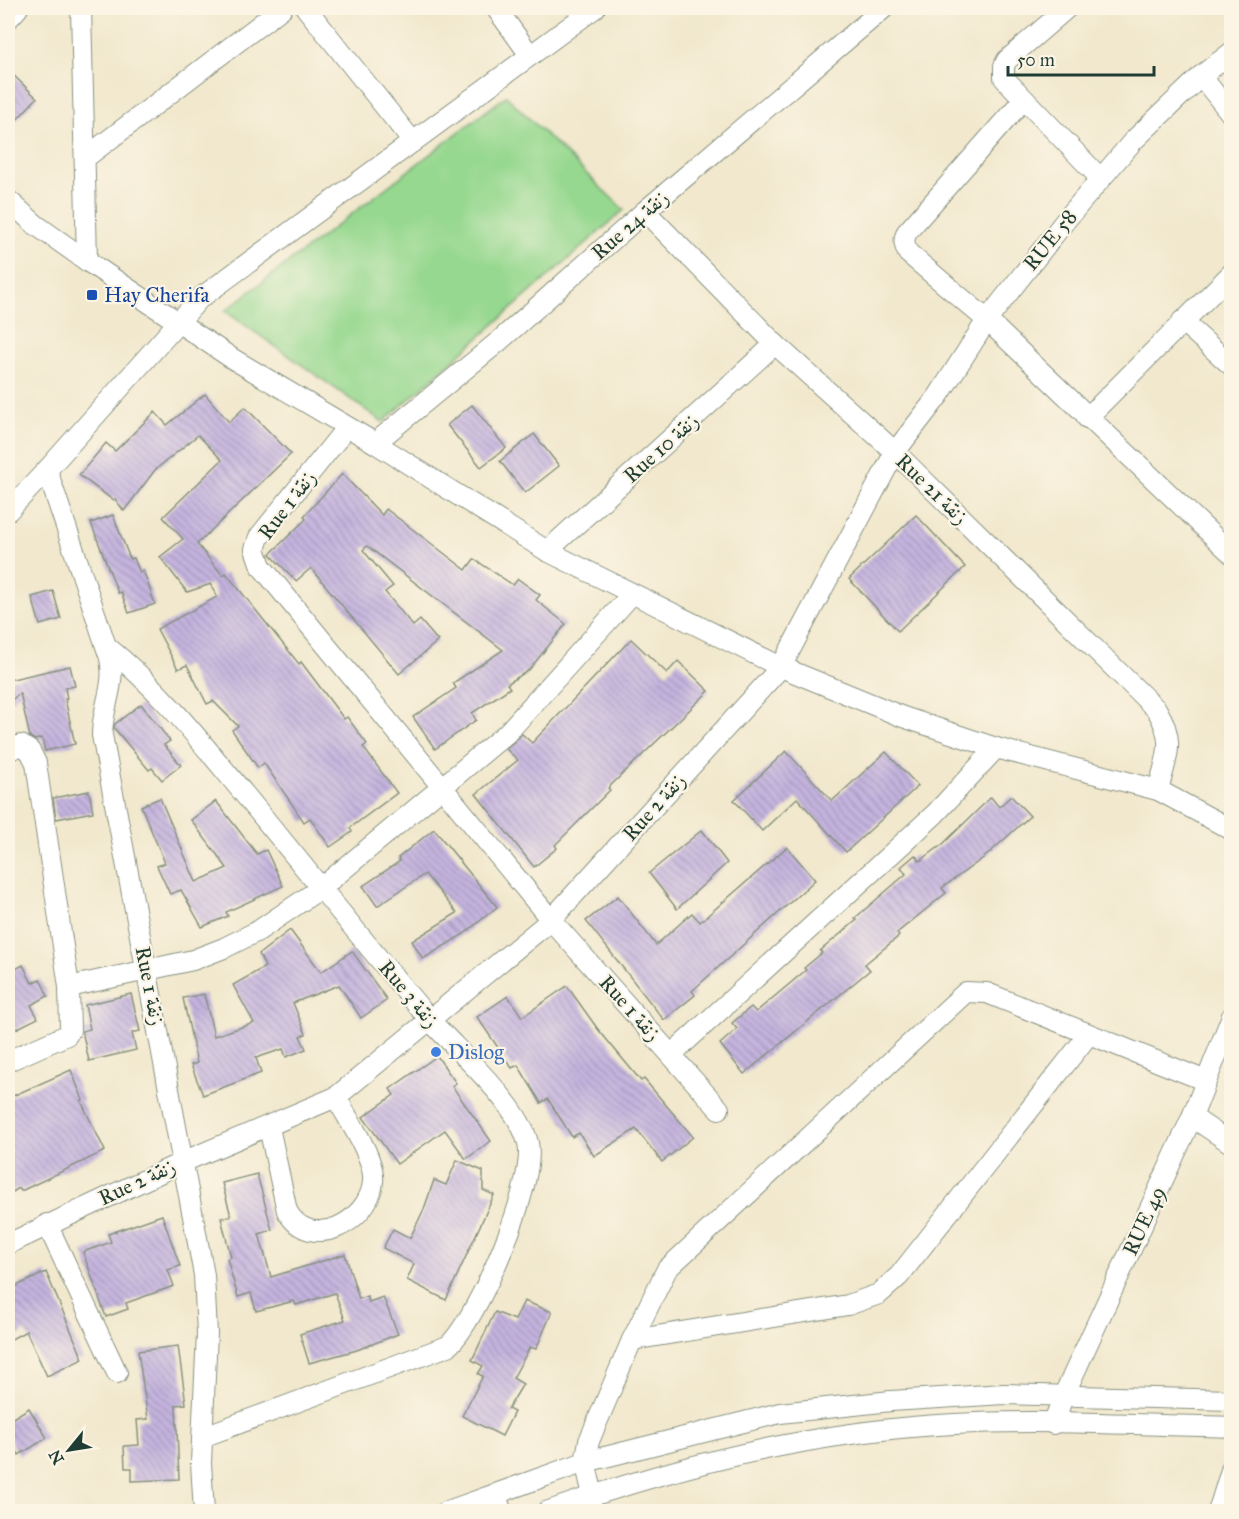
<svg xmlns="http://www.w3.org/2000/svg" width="1239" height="1519" font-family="'IM FELL Great Primer',Amiri,serif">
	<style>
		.green { fill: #96d88f; stroke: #5a8a62; stroke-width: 1.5 }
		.building { fill: url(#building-back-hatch) }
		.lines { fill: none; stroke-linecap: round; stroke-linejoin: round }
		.minor-casing { stroke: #889280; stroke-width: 22 }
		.minor { stroke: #fff; stroke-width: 20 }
		.transit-dot { fill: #1a4fb4; stroke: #fcf5e5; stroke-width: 2 }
		.shop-dot { fill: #3f7fe0; stroke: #fcf5e5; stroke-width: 2 }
		.labels { text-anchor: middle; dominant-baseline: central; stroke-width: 4.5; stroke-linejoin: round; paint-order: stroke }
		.street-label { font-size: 21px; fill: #1f3d34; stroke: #fcf5e5 }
		.transit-label { font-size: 21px; fill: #164399; stroke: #fcf5e5; text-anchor: start }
		.shop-label { font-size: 21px; fill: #366cbe; stroke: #fcf5e5; text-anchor: start }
	</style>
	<defs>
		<pattern id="building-back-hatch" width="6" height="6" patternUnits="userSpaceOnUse" patternTransform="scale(1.5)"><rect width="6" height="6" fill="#c5b4df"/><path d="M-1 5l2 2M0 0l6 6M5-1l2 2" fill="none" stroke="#9f94b6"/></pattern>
	</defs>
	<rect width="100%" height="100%" fill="#fcf5e5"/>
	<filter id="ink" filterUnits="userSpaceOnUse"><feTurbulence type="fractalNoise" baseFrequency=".0167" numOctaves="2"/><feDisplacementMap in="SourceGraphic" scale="12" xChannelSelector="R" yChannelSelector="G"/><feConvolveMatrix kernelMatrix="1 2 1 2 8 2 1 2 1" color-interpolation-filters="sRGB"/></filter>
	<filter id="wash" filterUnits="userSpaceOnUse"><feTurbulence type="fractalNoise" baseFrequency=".008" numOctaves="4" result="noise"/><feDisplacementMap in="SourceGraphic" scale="24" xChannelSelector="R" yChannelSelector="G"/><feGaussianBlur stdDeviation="1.35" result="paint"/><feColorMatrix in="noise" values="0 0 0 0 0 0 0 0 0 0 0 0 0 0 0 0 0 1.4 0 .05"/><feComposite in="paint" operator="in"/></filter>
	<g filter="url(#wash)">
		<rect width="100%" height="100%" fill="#f1e8cd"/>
		<!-- green -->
		<polygon class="green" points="506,96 624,210 383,422 225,311"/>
		<g id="blocks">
			<!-- building -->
			<g class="building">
				<polygon points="8,70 37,98 8,129"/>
				<polygon points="205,394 229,422 245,407 291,454 197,544 223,576 226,573 299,664 301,662 344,719 347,717 367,744 363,747 397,793 350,828 352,832 330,847 310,818 304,822 264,763 258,768 232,730 238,726 213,701 207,704 187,665 178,669 157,629 217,597 211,584 187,592 160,557 183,539 163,517 222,460 198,435 155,470 124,511 115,499 113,500 79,475 106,443 115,451 155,412 167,425"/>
				<polygon points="472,405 506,448 481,467 447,425"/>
				<polygon points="534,434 559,466 525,493 500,461"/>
				<polygon points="342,474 382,515 386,509 466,570 474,559 513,585 518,579 540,595 536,600 566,624 529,670 507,684 510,688 472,713 476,720 435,749 413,717 456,688 453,683 503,650 367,546 363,550 393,586 385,592 413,626 420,620 438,641 399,674 311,568 296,581 270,554 306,519 304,516"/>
				<polygon points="113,515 130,559 134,558 140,573 143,570 155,604 129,613 121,592 118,593 91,523"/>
				<polygon points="916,515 965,567 898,631 849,579"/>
				<polygon points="53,591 61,619 40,625 32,597"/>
				<polygon points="631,639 667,673 678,661 709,691 608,788 610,790 555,845 557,848 534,867 476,794 518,760 506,749 522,734 532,743"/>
				<polygon points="70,666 75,686 65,688 67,699 65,699 75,744 45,751 42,738 35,740 30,737 20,693 8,703 8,680"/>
				<polygon points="141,704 170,741 164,745 181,765 162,780 152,768 149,770 114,728 115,724"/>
				<polygon points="786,751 832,801 886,752 918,786 846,852 797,798 762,831 734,800"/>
				<polygon points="89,791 93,812 56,819 53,798"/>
				<polygon points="1011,796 1030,816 986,856 942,888 946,893 897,933 899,936 865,964 870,970 744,1074 720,1044 737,1029 732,1023 751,1007 756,1012 806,970 804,968 822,953 820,951 857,920 855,918 906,874 901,867 915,855 920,861 943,844 991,797 999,807"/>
				<polygon points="160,798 196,882 227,868 191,820 216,801 257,854 266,850 283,886 226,912 228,916 202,927 181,890 170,894 157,866 165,863 141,806"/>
				<polygon points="434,829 497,907 464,934 423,959 412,941 457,913 425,874 377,906 363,886 400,861 398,858"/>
				<polygon points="702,830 727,863 677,909 649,873"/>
				<polygon points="787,847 815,880 692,991 695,995 664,1020 586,921 618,896 656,945 692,913 700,922"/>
				<polygon points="290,930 321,972 352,951 387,1000 361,1018 339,985 293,1003 306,1034 300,1036 306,1049 286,1057 283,1049 256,1058 261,1073 203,1095 191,1065 197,1063 183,998 204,994 214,1036 254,1023 233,985 265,967 259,954"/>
				<polygon points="23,965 32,983 40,979 48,996 31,1005 38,1018 8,1033 8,973"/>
				<polygon points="567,986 597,1028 641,1081 644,1079 693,1137 662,1162 636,1129 594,1156 579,1133 572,1137 548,1099 541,1103 518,1065 512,1068 477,1017 508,996 522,1017"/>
				<polygon points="131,994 140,1031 132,1033 136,1050 89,1061 82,1031 90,1029 85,1005"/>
				<polygon points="437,1056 456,1083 452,1086 491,1141 466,1159 445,1130 397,1164 363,1117 394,1095 390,1089"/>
				<polygon points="71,1070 83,1100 81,1101 105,1151 21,1191 19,1188 8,1195 8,1098"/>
				<polygon points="457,1160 483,1171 483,1190 494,1195 446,1300 407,1280 414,1264 383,1248 393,1229 410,1238 424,1209 434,1180 446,1185"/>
				<polygon points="257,1174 272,1230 259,1234 271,1277 345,1254 359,1299 367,1296 369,1302 383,1297 398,1334 357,1350 309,1363 300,1334 345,1320 335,1293 296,1305 294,1301 256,1311 251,1293 238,1297 227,1259 231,1257 221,1218 231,1216 222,1183"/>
				<polygon points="162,1215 180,1266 168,1270 174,1286 126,1303 128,1309 106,1317 83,1252 111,1242 108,1234"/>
				<polygon points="46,1272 83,1359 47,1376 26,1331 8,1341 8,1290"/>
				<polygon points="524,1301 552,1312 536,1349 530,1347 513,1378 523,1384 508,1409 514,1412 502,1436 462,1416 483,1376 478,1374 483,1366 472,1360 495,1312 515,1320"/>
				<polygon points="178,1346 186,1404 176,1405 179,1479 132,1481 132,1468 125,1468 124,1446 139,1445 137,1420 148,1419 138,1351"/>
				<polygon points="29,1408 47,1438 19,1455 8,1436 8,1421"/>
			</g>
		</g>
	</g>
	<g filter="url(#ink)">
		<use href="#blocks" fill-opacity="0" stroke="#889280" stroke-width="1.5"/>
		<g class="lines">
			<defs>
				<g id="minor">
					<polyline points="81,8 87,261"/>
					<polyline points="306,8 413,142"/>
					<polyline points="496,8 530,55"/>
					<polyline points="1067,8 1007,60 1004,66 1004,78 1101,179"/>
					<polyline points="8,19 18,8"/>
					<polyline points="1201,76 1232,115"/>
					<path d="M 1023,100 L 907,232 C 903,240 904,245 908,253 L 987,320 L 1232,554"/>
					<polyline points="85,158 282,8"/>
					<polyline points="8,200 36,225 87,261 233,359 375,443 547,551 781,667 903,717 996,748 1158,790 1232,830"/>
					<path d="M 645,211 L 775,344 L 895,452 L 1157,710 C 1176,742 1167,756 1158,790"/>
					<polyline points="1182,321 1232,366"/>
					<polyline points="1087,418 1232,273"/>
					<polyline points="347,427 259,537 255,549 261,566 551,920 719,1109"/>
					<polyline points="375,443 498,342 645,211 884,8"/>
					<path d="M 47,470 L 110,658 C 116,687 102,707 102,735 L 204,1275 L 207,1333 L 201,1463 L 204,1512"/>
					<polyline points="8,511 47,470 199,299 595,8"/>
					<polyline points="547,551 775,344"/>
					<path d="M 106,646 C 160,689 201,742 245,795 C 307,870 367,946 430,1020 C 457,1051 519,1104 528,1143 C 537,1182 478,1319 448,1346 L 202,1437"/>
					<polyline points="8,751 21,745 30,751 36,763 69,987"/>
					<polyline points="672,1054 935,814 996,748"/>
					<polyline points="8,1061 67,1035 70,1030 69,987 193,960 224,948 258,931 321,888 507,733 632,594"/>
					<polyline points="1192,1117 1232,1144"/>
					<path d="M 269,1127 L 287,1211 C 310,1253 369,1222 373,1182 C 376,1159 347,1118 336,1097"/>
					<polyline points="47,1224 117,1373"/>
					<polyline points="8,1244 185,1161 336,1097 551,920 781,667 895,452 939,395 987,320 1065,221 1133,141 1201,76 1232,52"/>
					<polyline points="632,1340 848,1305 879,1294 899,1276 1089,1034"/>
					<polyline points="1053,1424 1064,1395 1192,1117 1232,1016"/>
					<polyline points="495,1494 502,1512"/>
					<polyline points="593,1495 585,1462 589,1441 632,1340 667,1269 966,992 987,993 1206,1081"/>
					<polyline points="445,1512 585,1462 780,1413 891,1401 1004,1394 1232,1400"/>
					<path d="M 546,1512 C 677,1465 815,1431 954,1424 C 1046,1419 1139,1425 1232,1427"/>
					<polyline points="1218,1512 1232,1467"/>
				</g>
			</defs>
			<!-- minor casing -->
			<use href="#minor" class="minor-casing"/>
			<!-- minor -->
			<use href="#minor" class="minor"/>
		</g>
	</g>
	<!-- markers -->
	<rect class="transit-dot" x="86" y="289" width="12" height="12" rx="3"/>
	<circle class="shop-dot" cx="436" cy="1052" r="6"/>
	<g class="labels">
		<!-- street labels -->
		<g class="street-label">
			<text transform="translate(630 225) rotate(-41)">Rue 24 زنقة</text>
			<text transform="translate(1050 240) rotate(-51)">RUE 58</text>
			<text transform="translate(661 448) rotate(-42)">Rue 10 زنقة</text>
			<text transform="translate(932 489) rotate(44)">Rue 21 زنقة</text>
			<text transform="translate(287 505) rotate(-53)">Rue 1 زنقة</text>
			<text transform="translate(654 807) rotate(-48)">Rue 2 زنقة</text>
			<text transform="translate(150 986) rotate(79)">Rue 1 زنقة</text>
			<text transform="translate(409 994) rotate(50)">Rue 3 زنقة</text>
			<text transform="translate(630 1008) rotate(48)">Rue 1 زنقة</text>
			<text transform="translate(137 1182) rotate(-25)">Rue 2 زنقة</text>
			<text transform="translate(1144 1221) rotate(-65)">RUE 49</text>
		</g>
		<!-- transit labels -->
		<g class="transit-label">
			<text x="104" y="295">Hay Cherifa</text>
		</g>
		<!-- shop labels -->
		<g class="shop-label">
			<text x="448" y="1052">Dislog</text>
		</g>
	</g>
	<!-- margin -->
	<rect width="1239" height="1519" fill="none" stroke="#fcf5e5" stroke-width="30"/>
	<!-- north arrow -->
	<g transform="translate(69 1450) rotate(240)" stroke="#fcf5e5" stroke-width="4.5" paint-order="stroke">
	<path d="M0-4.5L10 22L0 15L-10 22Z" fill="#1f3d34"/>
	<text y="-9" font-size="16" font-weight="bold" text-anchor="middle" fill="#1f3d34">N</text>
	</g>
	<!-- scale -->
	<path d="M1008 66v9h146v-9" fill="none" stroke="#1f3d34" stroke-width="3"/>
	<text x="1017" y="66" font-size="18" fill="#1f3d34" stroke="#fcf5e5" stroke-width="4.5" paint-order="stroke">50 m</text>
</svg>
